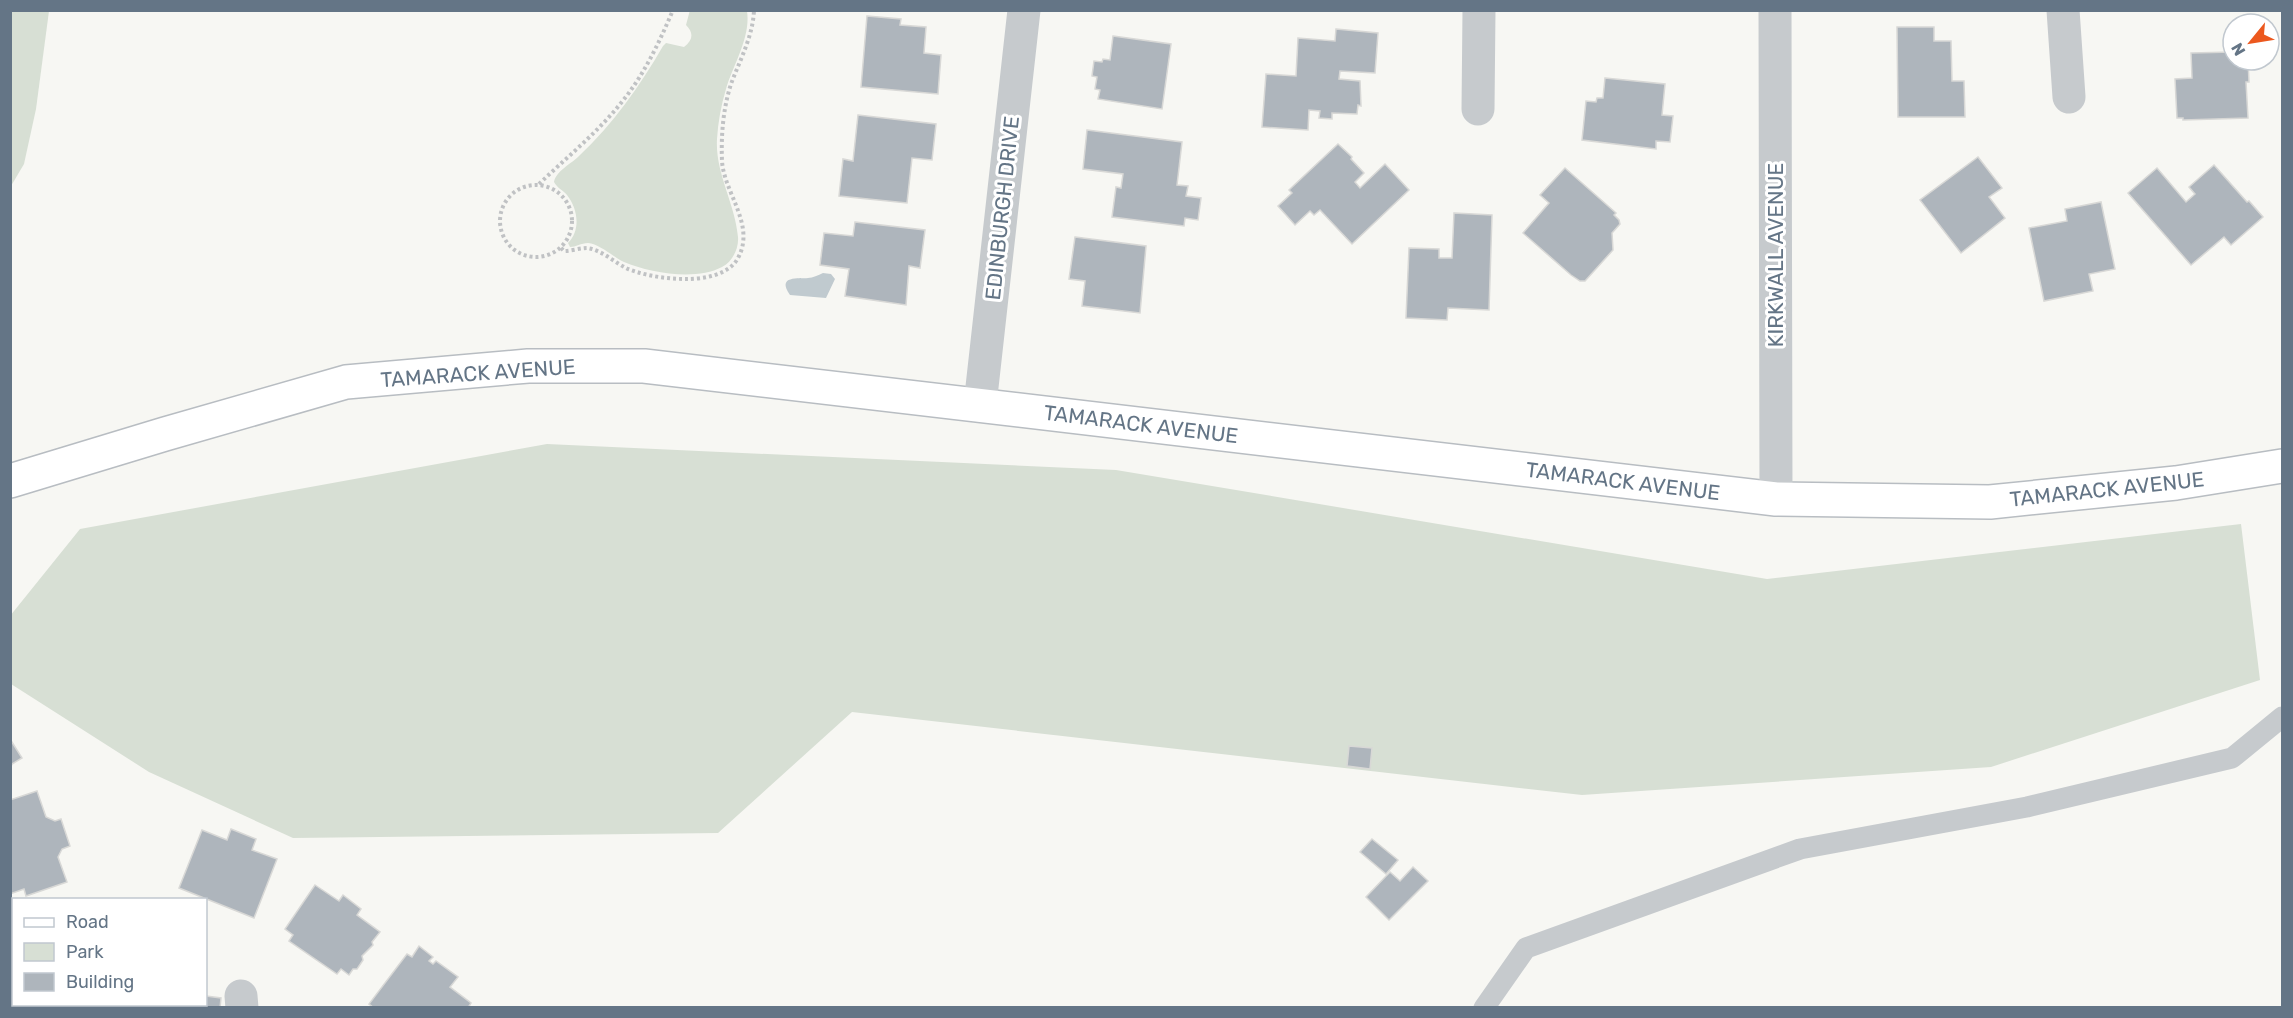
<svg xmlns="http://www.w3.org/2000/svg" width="2293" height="1018" font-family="Rubik,sans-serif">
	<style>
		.green { fill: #d7dfd4 }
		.water { fill: #c0cacf }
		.building { fill: #aeb5bc; stroke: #d8d8d6; stroke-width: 1.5 }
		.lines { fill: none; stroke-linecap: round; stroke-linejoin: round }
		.secondary-casing { stroke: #b8bdc2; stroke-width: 36 }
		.path { stroke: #c0c2c4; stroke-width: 4; stroke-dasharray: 3 3; stroke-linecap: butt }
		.lane { stroke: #c6cacd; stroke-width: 21 }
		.street { stroke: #c6cacd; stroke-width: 33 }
		.secondary { stroke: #fff; stroke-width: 33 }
		.labels { text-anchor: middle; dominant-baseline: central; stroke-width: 6; stroke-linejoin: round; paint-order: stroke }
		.street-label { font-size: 21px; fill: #647586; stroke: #fff }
	</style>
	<rect width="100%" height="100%" fill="#f7f7f3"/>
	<!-- green -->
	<g class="green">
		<path d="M 690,10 L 747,11 C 751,37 733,65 726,89 C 721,106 718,122 717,139 C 715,173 735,203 738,237 C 739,249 732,262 722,267 C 696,281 650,273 624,262 C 613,257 600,244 588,243 C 581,243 576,247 570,247 L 568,243 C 581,230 578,209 567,195 C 563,190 557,188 554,182 C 556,171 571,164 579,156 C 613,124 640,86 663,46 L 666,43 L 684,47 C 693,40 694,33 686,25 Z"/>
		<polygon points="10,11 49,11 36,109 24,164 11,186"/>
		<polygon points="547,444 1116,470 1767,579 2241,524 2260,680 1991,767 1582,795 852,712 718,833 293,838 149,772 11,684 10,616 80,529"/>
	</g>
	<!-- water -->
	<path class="water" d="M 823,273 L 831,274 L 835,279 L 826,298 L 790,295 C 776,275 799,279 808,278 C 813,278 818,275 823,273 Z"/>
	<!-- building -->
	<g class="building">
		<polygon points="867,16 901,19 900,25 926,27 924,53 941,55 938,94 861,87"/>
		<polygon points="1897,27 1934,27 1934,41 1951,41 1952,81 1964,81 1965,117 1898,117"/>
		<polygon points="1336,29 1378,33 1375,73 1340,71 1339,79 1360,81 1361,106 1358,105 1357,114 1332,113 1332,119 1319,118 1320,111 1309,110 1308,130 1262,127 1266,74 1296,76 1298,38 1335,41"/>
		<polygon points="1113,36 1171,44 1162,109 1098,99 1100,90 1095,89 1097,77 1092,76 1094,61 1102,62 1103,59 1110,60"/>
		<polygon points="2233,52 2233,60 2248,60 2249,82 2246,82 2248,118 2183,120 2183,118 2177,118 2175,79 2192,78 2191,53"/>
		<polygon points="1605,78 1665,84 1662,115 1673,116 1670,142 1656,141 1656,149 1582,140 1586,101 1596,102 1597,98 1603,98"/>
		<polygon points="858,115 936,124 932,160 912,158 907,203 839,196 843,159 853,161"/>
		<polygon points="1087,130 1182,142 1177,185 1188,186 1186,196 1201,198 1198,220 1185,218 1184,226 1112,217 1116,187 1121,188 1123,174 1083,169"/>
		<polygon points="1338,144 1352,157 1351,159 1364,173 1355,182 1360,188 1385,164 1409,190 1352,244 1320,210 1314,215 1310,211 1295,225 1278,206 1292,193 1289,190"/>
		<polygon points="1978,157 2002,188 1989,197 2005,218 1961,253 1920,200"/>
		<polygon points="2214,165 2247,202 2249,201 2263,217 2231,245 2224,237 2191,265 2128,193 2157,168 2186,202 2195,194 2189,187"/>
		<polygon points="1565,168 1616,213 1614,215 1619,220 1620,224 1612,233 1613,250 1585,281 1580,281 1571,275 1523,233 1549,203 1540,195"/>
		<polygon points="2101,202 2115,269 2089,274 2093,291 2044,301 2029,228 2067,221 2065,209"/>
		<polygon points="1454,213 1492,215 1489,310 1448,308 1447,320 1406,318 1409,248 1439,249 1439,258 1452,258"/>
		<polygon points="855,222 925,230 920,268 909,266 906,305 845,296 849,269 820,265 824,233 853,236"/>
		<polygon points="1075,237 1146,246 1140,313 1082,306 1085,281 1069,279"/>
		<polygon points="10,739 22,758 12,764 10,769"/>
		<polygon points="1349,746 1372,748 1370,769 1347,766"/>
		<polygon points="37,791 46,817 55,821 61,819 70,846 62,849 58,857 67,882 26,896 24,889 10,894 10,800"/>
		<polygon points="231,829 256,839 252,850 277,859 254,918 179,888 202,830 227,840"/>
		<polygon points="1372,839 1398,860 1386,874 1360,852"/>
		<polygon points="1413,867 1428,881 1389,920 1366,897 1390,872 1400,881"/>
		<polygon points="315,885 339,901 343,895 361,909 357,915 380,932 372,942 373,945 362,956 363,960 357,969 353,969 349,975 341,969 337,974 289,941 293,935 285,929"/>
		<polygon points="419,946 433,957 429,961 433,964 436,961 458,977 450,987 471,1003 468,1008 374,1008 369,1004 407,954 412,957"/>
		<polygon points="206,996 221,998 220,1008 189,1008 189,1004 206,1004"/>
		<polygon points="19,1004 73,1004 73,1008 27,1008 27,1005"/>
	</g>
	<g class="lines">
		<defs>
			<polyline id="secondary" points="10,481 165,434 346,382 528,366 644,366 1776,499 1990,502 2176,483 2282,466"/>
		</defs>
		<!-- secondary casing -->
		<use href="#secondary" class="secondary-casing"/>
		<!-- path -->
		<g class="path">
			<path d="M 539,184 C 566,158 597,133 621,103 C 644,75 659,43 673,10"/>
			<circle cx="536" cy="221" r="36"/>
			<path d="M 561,248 L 564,251 C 571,251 580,248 587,248 C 602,250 615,263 628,269 C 647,276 666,279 686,279 C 704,279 729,275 738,258 C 756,225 724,193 722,161 C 721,135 723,109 731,84 C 740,60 753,36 754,10"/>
		</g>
		<!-- lane -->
		<polyline class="lane" points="1484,1008 1526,948 1800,849 2027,807 2232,758 2282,717"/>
		<!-- street -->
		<g class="street">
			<polyline points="1775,10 1776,499"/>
			<polyline points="2063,10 2069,97"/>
			<polyline points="1478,109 1479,10"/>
			<polyline points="980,405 1024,10"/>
			<polyline points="241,996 242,1008"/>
		</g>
		<!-- secondary -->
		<use href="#secondary" class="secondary"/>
	</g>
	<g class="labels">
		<!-- street labels -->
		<g class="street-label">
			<text transform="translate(1002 208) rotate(-84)">EDINBURGH DRIVE</text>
			<text transform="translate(1775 255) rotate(-90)">KIRKWALL AVENUE</text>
			<text transform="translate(478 373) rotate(-4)">TAMARACK AVENUE</text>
			<text transform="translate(1141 424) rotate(7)">TAMARACK AVENUE</text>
			<text transform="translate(1623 481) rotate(7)">TAMARACK AVENUE</text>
			<text transform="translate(2107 489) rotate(-6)">TAMARACK AVENUE</text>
		</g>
	</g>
	<!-- border -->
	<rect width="2293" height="1018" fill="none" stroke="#647586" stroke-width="24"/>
	<!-- legend -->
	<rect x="12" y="898" width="195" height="108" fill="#ffffff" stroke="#c1c8cf" stroke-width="1.5"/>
	<rect x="24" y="918" width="30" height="9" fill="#ffffff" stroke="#c1c8cf" stroke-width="1.5"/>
	<text x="66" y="928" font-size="18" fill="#647586">Road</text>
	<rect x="24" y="943" width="30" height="18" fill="#d7dfd4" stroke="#c1c8cf" stroke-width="1.5"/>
	<text x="66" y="958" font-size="18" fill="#647586">Park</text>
	<rect x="24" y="973" width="30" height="18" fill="#aeb5bc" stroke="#c1c8cf" stroke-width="1.5"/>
	<text x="66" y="988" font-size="18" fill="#647586">Building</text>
	<!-- north arrow -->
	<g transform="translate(2251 42) rotate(240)"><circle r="28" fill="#ffffff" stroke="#c1c8cf" stroke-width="1.5"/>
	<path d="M0-4.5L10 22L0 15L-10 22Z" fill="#ec581e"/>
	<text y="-9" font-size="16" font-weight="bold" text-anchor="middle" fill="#647586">N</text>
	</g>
</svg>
